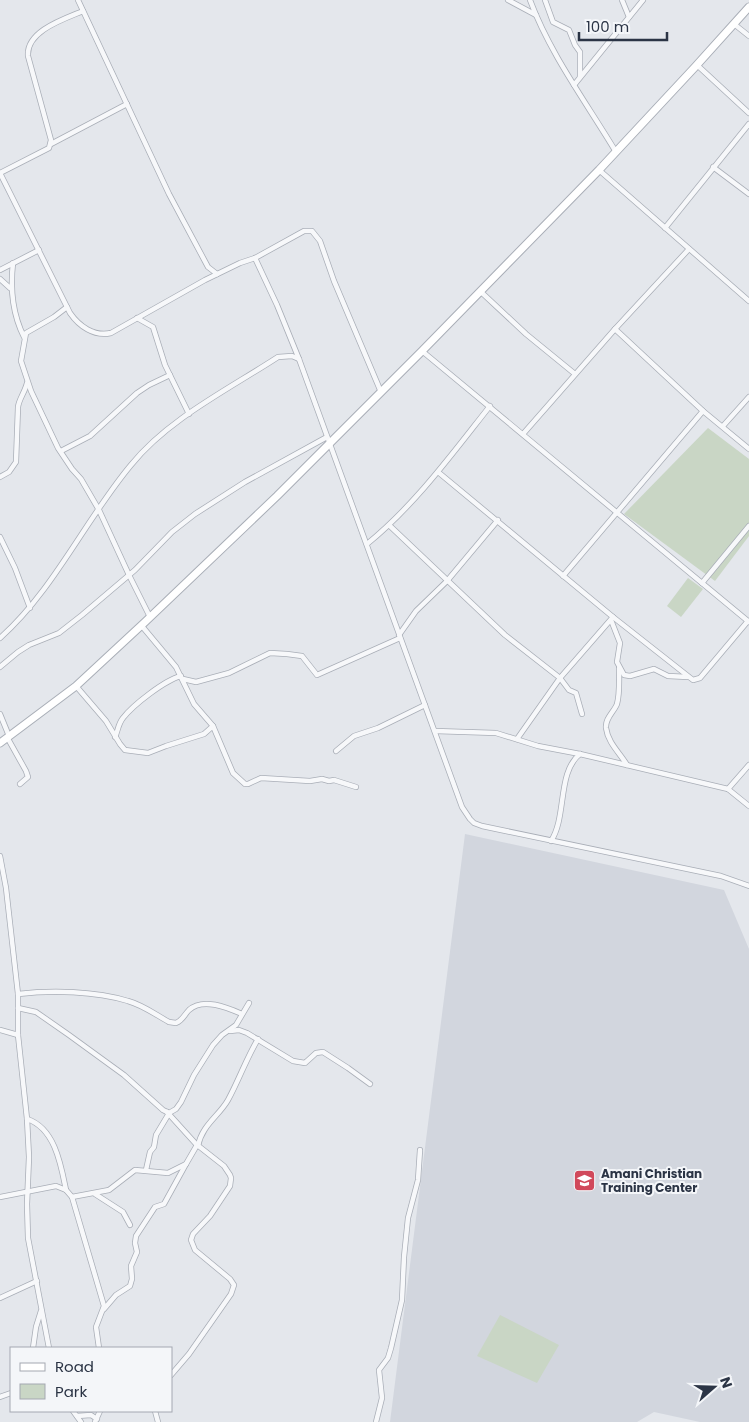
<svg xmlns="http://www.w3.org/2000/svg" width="749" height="1422" font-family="Poppins,sans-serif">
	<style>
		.built { fill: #d2d6de }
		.green { fill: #c9d6c5 }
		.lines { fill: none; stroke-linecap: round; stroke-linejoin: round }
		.street-casing { stroke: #a9aeb7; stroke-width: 6 }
		.secondary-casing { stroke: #a9aeb7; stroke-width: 9 }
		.street { stroke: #f7f8fa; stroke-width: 4.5 }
		.secondary { stroke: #fff; stroke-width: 7 }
		.labels { text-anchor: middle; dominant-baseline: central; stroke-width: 4; stroke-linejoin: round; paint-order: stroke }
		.poi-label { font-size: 12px; font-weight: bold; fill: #2b3445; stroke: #f4f6f9; text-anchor: start }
	</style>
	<rect width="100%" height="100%" fill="#e4e7ec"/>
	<!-- built -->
	<polygon class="built" points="465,834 724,890 749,949 749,1422 700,1422 654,1412 637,1422 390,1422"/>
	<!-- green -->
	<g class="green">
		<polygon points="708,428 749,459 749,536 715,581 624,514"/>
		<polygon points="688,578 703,589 681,617 667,606"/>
		<polygon points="500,1315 559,1345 537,1383 477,1356"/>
	</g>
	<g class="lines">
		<defs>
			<g id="street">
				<polyline points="78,0 169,194 208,267 217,274"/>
				<polyline points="508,0 536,15"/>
				<path d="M 530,0 C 550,54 586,102 616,152"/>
				<polyline points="545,0 553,22 569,30 575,45 580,52 580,77"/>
				<polyline points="622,0 629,17"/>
				<polyline points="734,24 749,36"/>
				<polyline points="697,65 749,113"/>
				<polyline points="574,85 643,0"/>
				<polyline points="51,144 127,104"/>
				<polyline points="713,167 749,194"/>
				<polyline points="599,170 749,301"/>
				<path d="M 0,173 L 70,313 C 79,326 94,337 111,333 L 205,280 L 240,263 L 255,258 L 304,231 L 312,231 L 320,241 L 334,281 L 381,392"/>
				<path d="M 0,173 L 49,148 L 51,140 L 28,56 C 26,31 64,19 83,11"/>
				<polyline points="665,228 749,124"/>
				<polyline points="255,258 277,305 299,359 462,807 470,819 474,823 482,826 721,876 749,886"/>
				<path d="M 13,263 C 10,289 12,313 24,337"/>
				<polyline points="0,270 39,250"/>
				<polyline points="0,279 10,288"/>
				<polyline points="480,291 526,334 575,374"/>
				<polyline points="67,307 54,317 26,333 21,361 31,391 58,448 72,469 81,479 99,510 129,575 150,617"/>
				<polyline points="137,318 153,327 165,365 189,414"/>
				<polyline points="615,329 703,411 749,449"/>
				<polyline points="422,351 749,622"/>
				<polyline points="723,426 749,397"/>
				<polyline points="523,434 615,329 689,249"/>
				<polyline points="61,451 90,436 137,393 149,385 170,375"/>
				<polyline points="438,472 613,617 693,680 700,678 748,621"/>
				<path d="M 0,477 L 9,472 L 16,462 L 18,407 C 19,399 25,392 27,383"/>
				<polyline points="390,526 505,635 560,678 569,690 576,693 582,714"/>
				<polyline points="0,537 15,568 30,608"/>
				<path d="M 367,544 C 415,505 452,454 490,406"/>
				<polyline points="563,576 703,411"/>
				<polyline points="702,583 749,526"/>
				<polyline points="611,620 620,643 617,662 624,675 630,676 654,669 668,676 688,677"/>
				<polyline points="141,625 176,667 194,704 213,726 233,773 245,784 248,784 261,778 310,781 322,779 329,781 334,780 356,787"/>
				<polyline points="399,635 416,611 447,581 498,520"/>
				<path d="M 0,638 C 54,590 85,520 131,465 C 168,419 229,389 278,357 L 292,356 L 299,359"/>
				<polyline points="0,667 18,652 29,645 59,633 82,615 135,570 172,532 195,514 245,482 327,437"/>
				<path d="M 619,668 C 619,680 620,693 617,704 C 614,712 605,718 606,728 C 608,743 620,753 627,765"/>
				<polyline points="183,679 196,682 229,673 270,653 287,654 302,656 317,675 400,638"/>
				<polyline points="76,686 106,721 120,744 125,750 148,753 166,746 204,734 213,726"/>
				<polyline points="0,714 9,736"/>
				<polyline points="435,731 496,733 538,746 580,754 728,789 749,806"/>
				<polyline points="7,737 26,771 28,777 20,784"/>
				<path d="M 115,737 C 118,731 118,724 123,718 C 133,705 165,680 181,676"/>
				<polyline points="517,739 560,678 613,617"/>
				<polyline points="336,751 354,736 378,728 425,705"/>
				<polyline points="728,789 749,765"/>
				<path d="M 551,841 C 567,817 557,772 580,754"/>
				<polyline points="0,856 6,888 18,994 18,1035 27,1119 29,1157 27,1204 28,1238 49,1348"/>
				<path d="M 18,994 C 52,990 95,991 128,1001 C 143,1005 156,1015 169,1022 L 176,1023 C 183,1020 184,1015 189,1010 C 203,997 228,1008 242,1014"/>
				<polyline points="18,1008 36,1012 69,1035 124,1075 163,1110 169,1113 176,1109 181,1102 194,1075 213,1045 222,1035 236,1025 249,1003"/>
				<polyline points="0,1030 18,1035"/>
				<polyline points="230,1031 239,1030 247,1033 293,1061 305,1063 316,1053 323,1052 348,1068 370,1084"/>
				<polyline points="167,1112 196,1144 224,1166 230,1175 231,1178 230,1186 210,1216 193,1234 191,1240 195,1250 230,1279 234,1285 231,1294 189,1354 171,1375"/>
				<path d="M 27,1119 C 55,1128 61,1165 66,1190"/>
				<path d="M 198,1146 C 202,1125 219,1116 228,1100 C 239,1080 246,1059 258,1039"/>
				<polyline points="146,1170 150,1152 154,1147 156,1135 168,1115"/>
				<polyline points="95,1194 123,1212 130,1225"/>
				<polyline points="0,1197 56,1186 66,1190 72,1197 104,1306 96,1327 99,1348"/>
				<polyline points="72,1197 109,1190 135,1170 168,1173 186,1164 197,1145"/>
				<polyline points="0,1298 37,1281"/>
				<polyline points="104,1309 116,1295 130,1286 132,1279 131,1266 137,1252 135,1243 136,1236 155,1207 164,1204 186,1164"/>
				<polyline points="33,1348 36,1327 41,1311"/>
				<polyline points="0,1397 11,1393"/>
				<polyline points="73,1411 81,1422"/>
				<polyline points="155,1411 158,1422"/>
				<polyline points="77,1416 91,1415 97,1419"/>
				<polyline points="95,1422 100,1411"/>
				<polyline points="376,1422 382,1398 379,1370 388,1358 391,1348 402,1300 404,1257 408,1218 418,1180 420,1150"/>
			</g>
			<polyline id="secondary" points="0,743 76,686 145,622 277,496 422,351 599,170 695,67 749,7"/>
		</defs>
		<!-- street casing -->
		<use href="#street" class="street-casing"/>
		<!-- secondary casing -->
		<use href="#secondary" class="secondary-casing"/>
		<!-- street -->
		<use href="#street" class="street"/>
		<!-- secondary -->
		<use href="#secondary" class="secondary"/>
	</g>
	<!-- icons -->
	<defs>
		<symbol id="university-square" viewBox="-11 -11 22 22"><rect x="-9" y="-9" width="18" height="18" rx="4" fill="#d1495b" stroke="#f4f6f9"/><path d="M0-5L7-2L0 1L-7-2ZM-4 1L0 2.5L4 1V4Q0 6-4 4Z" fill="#fff"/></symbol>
	</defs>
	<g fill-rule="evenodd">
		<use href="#university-square" x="572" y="1168" width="25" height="25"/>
	</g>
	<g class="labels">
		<!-- poi labels -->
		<g class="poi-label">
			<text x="601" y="1173">Amani Christian<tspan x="601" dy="14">Training Center</tspan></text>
		</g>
	</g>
	<!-- legend -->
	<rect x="10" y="1347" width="162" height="65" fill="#f4f6f9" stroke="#a4a8b1"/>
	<rect x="20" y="1363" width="25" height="8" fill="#ffffff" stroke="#a4a8b1"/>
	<text x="55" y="1372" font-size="15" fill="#2b3445">Road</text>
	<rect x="20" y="1384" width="25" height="15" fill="#c9d6c5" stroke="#a4a8b1"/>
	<text x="55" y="1397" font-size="15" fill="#2b3445">Park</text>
	<!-- north arrow -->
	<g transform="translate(714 1387) rotate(70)" stroke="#f4f6f9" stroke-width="4" paint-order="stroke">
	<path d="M0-4L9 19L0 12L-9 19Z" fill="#2b3445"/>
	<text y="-8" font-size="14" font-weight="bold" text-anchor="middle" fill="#2b3445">N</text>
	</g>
	<!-- scale -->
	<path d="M579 32v8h88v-8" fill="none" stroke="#2b3445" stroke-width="2.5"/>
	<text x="586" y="32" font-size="15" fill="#2b3445" stroke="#f4f6f9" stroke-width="4" paint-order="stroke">100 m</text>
</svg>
